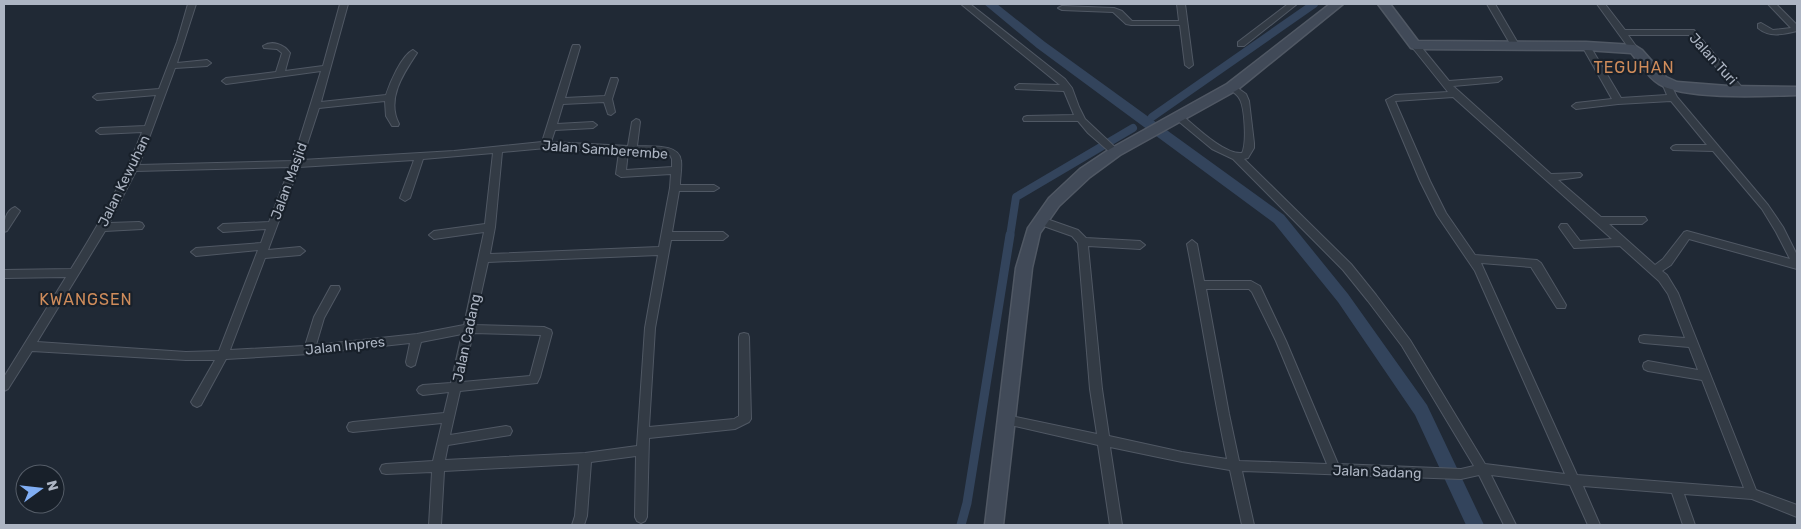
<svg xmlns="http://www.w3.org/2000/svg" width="1801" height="529" font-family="Rubik,sans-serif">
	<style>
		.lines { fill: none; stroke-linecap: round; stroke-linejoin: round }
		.canal-far1 { stroke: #33445c; stroke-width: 8 }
		.canal { stroke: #33445c; stroke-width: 9 }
		.river { fill: #33445c; fill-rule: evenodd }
		.street-casing { stroke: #505864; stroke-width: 2 }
		.secondary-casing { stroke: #505864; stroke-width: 3 }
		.street { fill: #333b45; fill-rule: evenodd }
		.secondary { fill: #414a58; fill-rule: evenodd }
		.labels { text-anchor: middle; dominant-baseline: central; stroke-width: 4.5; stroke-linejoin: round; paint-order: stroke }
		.street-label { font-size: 14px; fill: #adb5c3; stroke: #18202a }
		.quarter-label { font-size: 16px; letter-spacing: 1px; fill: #cf8c5b; stroke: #18202a }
	</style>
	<rect width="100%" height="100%" fill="#202935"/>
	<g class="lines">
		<!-- canal-far1 -->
		<g class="canal-far1">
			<polyline points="1152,117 1314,4"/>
			<polyline points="1010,236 1016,197 1133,128"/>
		</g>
		<!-- canal -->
		<polyline class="canal" points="961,525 967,503 1010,235"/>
		<!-- river -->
		<polygon class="river" points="984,4 997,4 1045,42 1284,215 1348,294 1427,405 1484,525 1466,525 1415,415 1338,302 1274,223 1037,48"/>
		<defs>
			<g id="street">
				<path d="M 188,4 L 196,4 L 177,63 L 207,60 L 211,63 L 207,66 L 175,68 L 139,165 L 293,161 L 321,71 L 226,84 L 222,81 L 226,78 L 276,72 L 282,53 L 277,49 L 264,48 L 263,46 C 272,40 284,44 290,53 L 285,71 L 323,66 L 340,4 L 348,4 L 321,102 L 386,95 C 390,83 401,56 413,50 L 417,53 C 403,74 386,99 399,124 L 398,126 L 392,126 L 386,116 L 385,101 L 319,108 L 302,160 L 454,151 L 542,142 L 572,47 L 573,45 L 579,45 L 580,47 L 565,98 L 605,96 L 611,78 L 617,78 L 618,80 L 612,99 L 615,112 L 611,115 L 608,114 L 604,102 L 563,104 L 557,124 L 593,122 L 597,125 L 593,128 L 555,130 L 551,142 L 628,146 L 632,122 L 636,119 L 639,120 L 640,122 L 637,146 C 650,147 680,143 681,161 C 682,168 680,177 680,185 L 714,185 L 719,188 L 714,191 L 679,191 L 672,232 L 723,232 L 728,236 L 723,240 L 671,240 L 655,328 L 649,427 L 734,419 L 739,416 L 739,337 L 740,334 L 744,333 L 748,334 L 749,337 L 751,419 L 749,422 L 735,429 L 649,438 L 647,517 L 645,521 L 641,523 L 637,521 L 635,517 L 636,456 L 591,462 L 587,516 L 584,525 L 572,525 L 575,516 L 579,464 L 444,471 L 441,525 L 429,525 L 432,472 L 386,474 L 382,473 L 380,469 L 382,465 L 386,464 L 433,461 L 442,423 L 353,432 L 349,431 L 347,427 L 349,423 L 353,422 L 444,413 L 449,392 L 423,395 L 419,393 L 417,390 L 419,387 L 423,385 L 451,383 L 462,334 L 421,342 L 415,365 L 411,367 L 407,365 L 406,362 L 410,343 L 309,354 L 226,359 L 201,405 L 197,407 L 193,405 L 191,402 L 215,360 L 186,360 L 32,351 L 8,389 L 4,391 L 4,377 L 66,277 L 4,278 L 4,270 L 71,269 C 99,224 123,182 142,132 L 100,134 L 96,131 L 100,128 L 145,126 L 156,95 L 97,100 L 93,97 L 97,94 L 159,89 L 177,42 ZM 546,148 L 619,152 L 616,174 L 621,177 L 671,174 L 670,188 L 659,247 L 490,254 L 495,227 L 502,152 ZM 628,152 L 670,155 L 672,159 L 672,167 L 626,170 ZM 493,153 L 485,224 L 434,231 L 429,235 L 434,239 L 484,232 L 464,325 L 417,334 L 316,345 L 324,318 L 340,289 L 339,286 L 331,286 L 314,317 L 305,346 L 230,350 L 265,258 L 300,255 L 305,251 L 300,247 L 268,250 L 299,167 L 414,160 L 400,198 L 405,201 L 410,198 L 423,159 ZM 290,167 L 269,222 L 223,224 L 218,228 L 223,232 L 266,229 L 261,243 L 196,248 L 191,252 L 196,256 L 258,250 L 219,351 L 186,352 L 37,342 L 105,231 L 142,229 L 144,226 L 142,223 L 139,222 L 109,223 L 136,171 ZM 658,255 L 645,328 L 637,446 L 585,453 L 445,460 L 448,445 L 510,435 L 512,431 L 510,427 L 506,426 L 450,435 L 460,391 L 537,383 L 540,377 L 552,333 L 551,330 L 544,327 L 474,325 L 488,262 ZM 473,333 L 541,335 L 530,376 L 462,382 Z"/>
				<polygon points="961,4 970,4 1065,79 1072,88 1079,107 1085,119 1118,150 1120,152 1118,154 1112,154 1088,133 1078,121 1024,121 1023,119 1024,117 1027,116 1074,115 1064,91 1016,89 1015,87 1019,84 1060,85"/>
				<polygon points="1177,4 1185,4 1193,65 1189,68 1185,65 1180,25 1131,25 1126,24 1113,12 1062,10 1058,8 1062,6 1114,8 1122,11 1132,21 1179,21"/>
				<polygon points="1288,4 1297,4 1244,46 1238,46 1238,42"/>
				<polygon points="1487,4 1495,4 1519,45 1518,47 1512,47"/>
				<polygon points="1597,4 1605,4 1625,30 1694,30 1745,91 1744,93 1738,93 1689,35 1628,35 1638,49 1634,52 1631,51"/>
				<path d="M 1768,4 L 1776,4 L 1797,25 L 1797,31 C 1784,34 1770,38 1758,28 L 1758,24 L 1761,23 L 1773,30 L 1791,28 Z"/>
				<path d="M 1415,42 L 1418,43 L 1449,81 L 1501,77 L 1502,79 L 1498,82 L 1453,86 L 1551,174 L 1580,173 L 1582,175 L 1580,177 L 1558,180 L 1601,217 L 1645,217 L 1647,220 L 1642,224 L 1609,224 L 1655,265 L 1663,259 L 1684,232 L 1687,231 L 1790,259 L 1776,232 L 1762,209 L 1713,151 L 1673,150 L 1671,148 L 1673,146 L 1676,145 L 1707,145 L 1671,101 L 1618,104 L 1576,109 L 1572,106 L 1576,103 L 1612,99 L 1582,46 L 1586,43 L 1590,46 L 1621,98 L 1667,95 L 1662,83 L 1666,80 L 1669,81 L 1677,97 L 1768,205 L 1783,227 L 1797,255 L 1797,269 L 1689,239 L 1671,265 L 1662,271 L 1667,275 L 1678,293 L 1756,490 L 1797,505 L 1797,517 L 1752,499 L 1684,494 L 1695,525 L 1683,525 L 1672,493 L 1583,486 L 1600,525 L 1588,525 L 1570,485 L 1491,475 L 1516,525 L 1504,525 L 1479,475 L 1461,479 L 1242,471 L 1254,525 L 1242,525 L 1230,470 L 1182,462 L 1110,447 L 1122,525 L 1110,525 L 1098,445 L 1002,423 L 1000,420 L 1002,417 L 1006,415 L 1097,434 L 1090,389 L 1078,243 L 1072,236 L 1038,224 L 1036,221 L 1038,218 L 1041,217 L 1078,230 L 1086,238 L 1140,241 L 1145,245 L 1140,249 L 1088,246 L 1102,389 L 1109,436 L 1182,452 L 1227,459 C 1212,388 1201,315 1187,244 L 1192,240 L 1197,244 L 1204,281 L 1251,281 L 1260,286 L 1286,341 L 1338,464 L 1461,469 L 1474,466 L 1402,346 L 1368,301 L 1343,270 L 1233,159 L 1212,149 L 1177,120 L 1176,118 L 1177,116 L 1183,116 C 1196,127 1225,155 1242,153 C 1247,144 1245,106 1239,98 C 1237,94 1231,91 1228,87 L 1232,84 L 1246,94 L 1249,101 L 1254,143 L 1254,148 L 1248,158 L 1244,159 L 1351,264 L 1376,295 L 1410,340 L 1485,464 L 1565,474 L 1475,271 L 1437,215 L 1420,181 L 1386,100 L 1395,95 L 1448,92 L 1412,47 L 1412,43 ZM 1453,97 L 1612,239 L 1580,241 L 1567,224 L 1561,224 L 1559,227 L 1561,230 L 1574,248 L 1620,246 L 1659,281 L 1668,294 L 1685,338 L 1644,335 L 1640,336 L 1639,339 L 1640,342 L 1644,343 L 1689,347 L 1698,370 L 1648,361 L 1644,363 L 1643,366 L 1644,369 L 1648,371 L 1702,380 L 1744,488 L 1577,475 L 1481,263 L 1531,267 L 1557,308 L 1565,308 L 1566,305 L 1541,263 L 1537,260 L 1475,255 L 1446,213 L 1430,181 L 1395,101 ZM 1206,289 L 1249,289 L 1252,292 L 1276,341 L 1327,464 L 1239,461 L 1229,414 Z"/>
				<path d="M 15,207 L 20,211 L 7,231 L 4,232 C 4,222 5,211 15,207 Z"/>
			</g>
			<g id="secondary">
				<polygon points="1330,4 1343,4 1237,90 1120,155 1090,177 1059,206 1040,233 1032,268 1003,525 985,525 1016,268 1028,228 1049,198 1080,169 1110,149 1227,84"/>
				<path d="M 1378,4 L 1390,4 L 1418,41 L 1586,42 L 1634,45 L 1642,50 L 1666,77 L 1677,82 L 1728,86 L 1797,87 L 1797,95 C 1766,96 1684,100 1659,84 C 1647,77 1640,63 1631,53 L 1586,50 L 1415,49 L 1411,48 Z"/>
			</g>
		</defs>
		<!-- street casing -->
		<use href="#street" class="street-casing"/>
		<!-- secondary casing -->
		<use href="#secondary" class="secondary-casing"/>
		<!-- street -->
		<use href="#street" class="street"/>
		<!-- secondary -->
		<use href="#secondary" class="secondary"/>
	</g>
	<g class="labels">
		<!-- street labels -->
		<g class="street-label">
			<text transform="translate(1713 59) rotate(48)">Jalan Turi</text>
			<text transform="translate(605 150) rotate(4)">Jalan Samberembe</text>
			<text transform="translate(124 181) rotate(-64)">Jalan Kewuhan</text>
			<text transform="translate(289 181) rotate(-70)">Jalan Masjid</text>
			<text transform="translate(467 338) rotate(-78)">Jalan Cadang</text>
			<text transform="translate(345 346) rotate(-6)">Jalan Inpres</text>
			<text transform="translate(1377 472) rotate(2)">Jalan Sadang</text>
		</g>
		<!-- quarter labels -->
		<g class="quarter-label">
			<text x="1634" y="67">TEGUHAN</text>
			<text x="86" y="299">KWANGSEN</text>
		</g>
	</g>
	<!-- border -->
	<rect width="1801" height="529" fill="none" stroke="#adb5c3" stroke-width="10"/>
	<!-- north arrow -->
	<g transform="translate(40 489) rotate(75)"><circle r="24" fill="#18202a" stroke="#545c67"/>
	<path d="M0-4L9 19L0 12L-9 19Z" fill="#80aef4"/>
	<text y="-8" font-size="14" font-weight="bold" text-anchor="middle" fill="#adb5c3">N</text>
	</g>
</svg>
